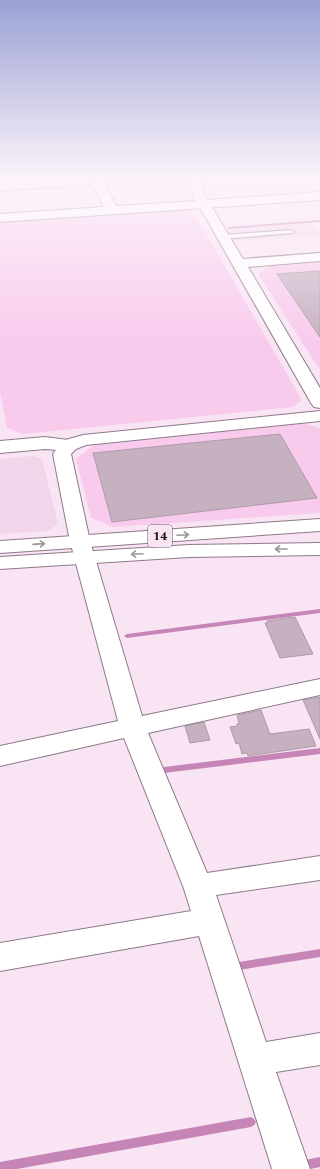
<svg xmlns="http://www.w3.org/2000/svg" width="320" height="1169" font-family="Spectral,serif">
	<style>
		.built { fill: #f1d5ea }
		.green { fill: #f8cbed }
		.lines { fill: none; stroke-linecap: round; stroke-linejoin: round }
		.stream { fill: #c585b7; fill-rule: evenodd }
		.building { fill: #c6b1c1; stroke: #af9aa9 }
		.service-casing { stroke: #8d7a88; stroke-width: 2 }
		.minor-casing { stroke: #8d7a88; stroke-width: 2 }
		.tertiary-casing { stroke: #8d7a88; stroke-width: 2 }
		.primary-casing { stroke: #8d7a88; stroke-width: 2 }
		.service { fill: #fff; fill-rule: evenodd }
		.minor { fill: #fff; fill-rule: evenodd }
		.tertiary { fill: #fff; fill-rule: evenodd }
		.primary { fill: #fff; fill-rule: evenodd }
		.oneway { stroke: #999698 }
		.labels { text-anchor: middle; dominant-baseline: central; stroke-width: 3; stroke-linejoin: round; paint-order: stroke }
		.shield { fill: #f9e4f4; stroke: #5f535c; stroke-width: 1 }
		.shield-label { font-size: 13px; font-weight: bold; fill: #1d151b }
	</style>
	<rect width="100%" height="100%" fill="#f9e4f4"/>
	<!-- built -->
	<g class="built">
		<polygon points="312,223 320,233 320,235 234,241 227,229"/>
		<polygon points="33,456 42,459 58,524 48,531 0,534 0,459"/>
	</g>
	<!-- green -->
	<g class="green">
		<polygon points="188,210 193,211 302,400 293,407 23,434 7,428 0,392 0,223"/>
		<polygon points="320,262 320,370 258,274 270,266"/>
		<polygon points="303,423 320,428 320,513 113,527 91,518 76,459 94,445"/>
	</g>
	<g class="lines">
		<!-- stream -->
		<g class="stream">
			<polygon points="172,179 187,179 185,180 104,185 102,184 104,183"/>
			<polygon points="96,184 97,185 95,186 0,192 0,190"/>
			<polygon points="320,220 320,222 229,229 227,228 229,227"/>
			<polygon points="320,252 320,254 252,259 250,258 252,257"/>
			<polygon points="320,609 320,613 127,638 124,636 127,634"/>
			<polygon points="320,748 320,754 164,773 161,772 160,770 161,768 164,767"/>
			<polygon points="320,949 320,957 239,970 236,969 235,966 236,963 239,962"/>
			<polygon points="251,1117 254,1119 256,1122 254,1125 251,1127 17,1169 0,1169 0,1162"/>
			<polygon points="320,1157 320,1167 310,1169 300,1169 299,1165 300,1161"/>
		</g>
	</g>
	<!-- building -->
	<g class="building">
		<polygon points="320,271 320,337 277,274"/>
		<polygon points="280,434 317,498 112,522 93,453"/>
		<polygon points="295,617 313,654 280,658 265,623 268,623 267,621"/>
		<polygon points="320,697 320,739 303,700"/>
		<polygon points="261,710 270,734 309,729 316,746 248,756 247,753 242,754 239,743 236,744 230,727 237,726 237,724 239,723 237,715"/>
		<polygon points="204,722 210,740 190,743 185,726"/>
	</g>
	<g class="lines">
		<defs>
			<polygon id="service" points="291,230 294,232 293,233 222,239 219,237 222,235"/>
			<g id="minor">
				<polygon points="90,179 102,179 116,206 196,201 191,191 190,179 202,179 203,191 208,200 320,192 320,200 0,222 0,214 104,207"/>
				<polygon points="45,437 76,441 78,445 76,449 69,451 45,449 0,453 0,441"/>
				<polygon points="80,535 87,537 90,541 142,716 320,679 320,695 148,733 207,873 320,856 320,880 216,895 266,1042 320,1033 320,1065 276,1072 310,1169 272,1169 199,936 0,971 0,943 191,911 183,886 124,738 0,766 0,746 118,721 70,541 73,537"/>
			</g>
			<g id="tertiary">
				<polygon points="204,200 208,201 210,204 243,259 320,253 320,261 248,267 320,388 320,408 314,407 311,403 198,204 200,201"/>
				<polygon points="320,411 320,421 86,445 76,449 71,454 90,541 87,545 80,547 73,545 70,541 53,454 62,441 83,435"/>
			</g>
			<g id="primary">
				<polygon points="320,519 320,531 0,553 0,541"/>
				<polygon points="320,543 320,555 189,557 0,569 0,557 189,545"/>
			</g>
		</defs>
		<!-- service casing -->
		<use href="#service" class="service-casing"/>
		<!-- minor casing -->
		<use href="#minor" class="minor-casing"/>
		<!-- tertiary casing -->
		<use href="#tertiary" class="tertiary-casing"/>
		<!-- primary casing -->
		<use href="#primary" class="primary-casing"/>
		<!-- service -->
		<use href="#service" class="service"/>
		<!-- minor -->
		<use href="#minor" class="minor"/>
		<!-- tertiary -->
		<use href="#tertiary" class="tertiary"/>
		<!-- primary -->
		<use href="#primary" class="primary"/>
	</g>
	<!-- one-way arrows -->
	<defs><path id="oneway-shaft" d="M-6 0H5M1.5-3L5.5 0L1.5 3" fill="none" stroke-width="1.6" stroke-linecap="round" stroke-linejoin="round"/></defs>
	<g class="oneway">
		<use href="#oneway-shaft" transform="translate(183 535) rotate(-3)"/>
		<use href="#oneway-shaft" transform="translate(39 544) rotate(-4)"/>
		<use href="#oneway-shaft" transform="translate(281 549) rotate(180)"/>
		<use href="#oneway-shaft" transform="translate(137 554) rotate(177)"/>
	</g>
	<!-- sky -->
	<linearGradient id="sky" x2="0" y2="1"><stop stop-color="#9aa1d4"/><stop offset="0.52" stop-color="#fcf3fa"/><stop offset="1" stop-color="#fcf3fa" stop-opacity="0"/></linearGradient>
	<rect width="320" height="343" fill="url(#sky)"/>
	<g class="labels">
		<!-- shield labels -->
		<rect class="shield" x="148" y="525" width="24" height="22" rx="3"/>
		<g class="shield-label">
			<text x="160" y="536">14</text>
		</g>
	</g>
</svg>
